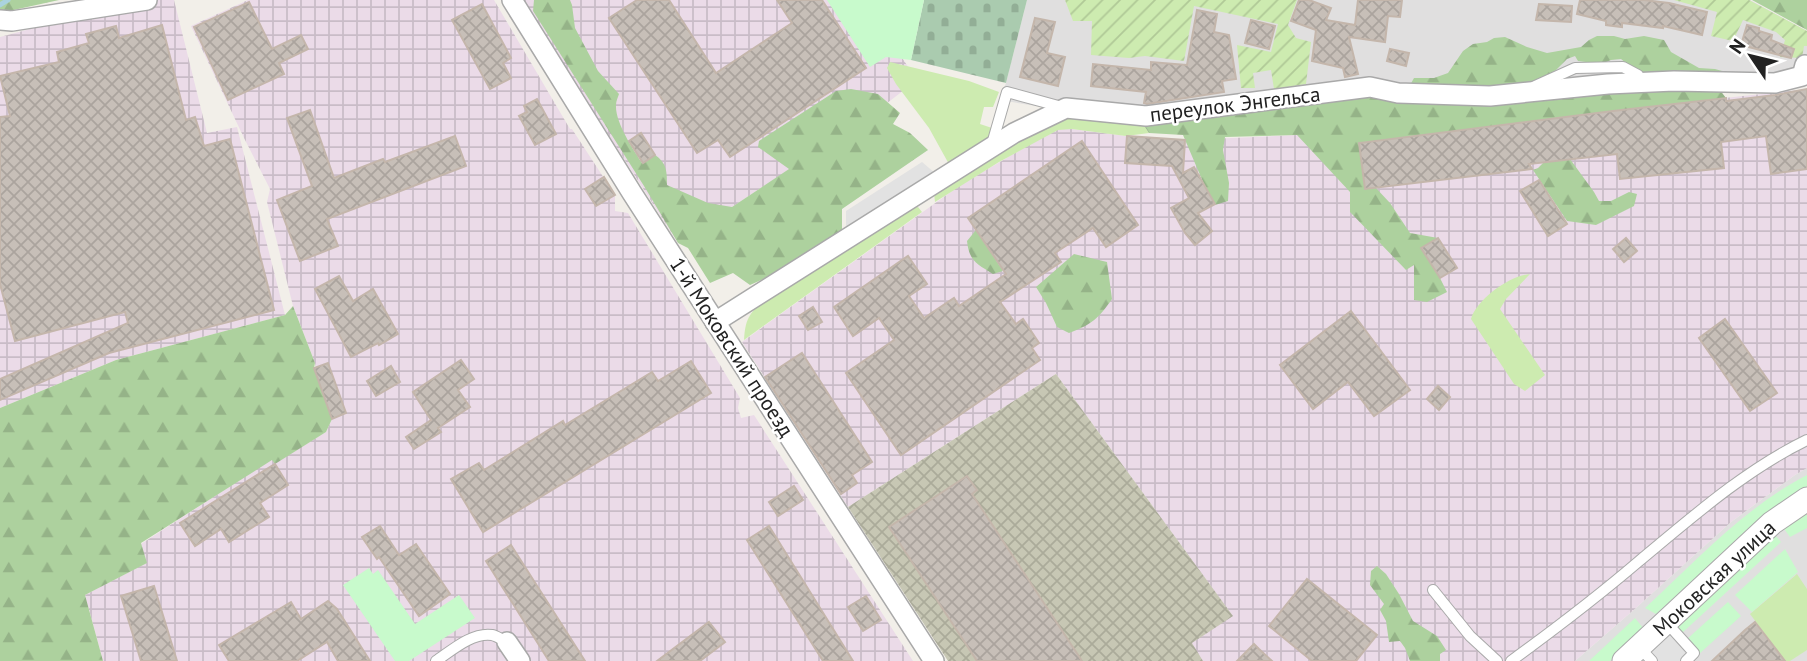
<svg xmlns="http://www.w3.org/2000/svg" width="1807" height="661" font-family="'PT Sans',sans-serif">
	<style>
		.residential { fill: #e0dfdf }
		.industrial { fill: url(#industrial-grid) }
		.construction { fill: url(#construction-cross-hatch) }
		.grass { fill: #cdebb0 }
		.forest { fill: url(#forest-firs) }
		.cemetery { fill: url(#cemetery-stones) }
		.park { fill: #c8facc }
		.garden { fill: url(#garden-furrows) }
		.parking { fill: #e2e2e2 }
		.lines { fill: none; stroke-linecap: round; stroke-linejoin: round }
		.stream { stroke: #aad3df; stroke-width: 5 }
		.building { fill: url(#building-cross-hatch); stroke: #c4b6ab; stroke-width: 2 }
		.service-casing { stroke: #a9a9a9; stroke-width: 12 }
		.minor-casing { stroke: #a9a9a9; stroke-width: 22 }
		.tertiary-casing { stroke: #a9a9a9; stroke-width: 25 }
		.service { stroke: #fff; stroke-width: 10 }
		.minor { stroke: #fff; stroke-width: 19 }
		.tertiary { stroke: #fff; stroke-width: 23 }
		.labels { text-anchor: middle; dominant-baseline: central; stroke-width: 5; stroke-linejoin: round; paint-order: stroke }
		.street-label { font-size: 21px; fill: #222; stroke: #fff }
	</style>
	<defs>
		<pattern id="industrial-grid" width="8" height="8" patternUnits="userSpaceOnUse" patternTransform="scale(1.75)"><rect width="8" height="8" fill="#ebdbe8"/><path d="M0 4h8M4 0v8" fill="none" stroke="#c9bcc7"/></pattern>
		<pattern id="construction-cross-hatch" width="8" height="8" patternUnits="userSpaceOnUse" patternTransform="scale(1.75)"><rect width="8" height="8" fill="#c7c7b4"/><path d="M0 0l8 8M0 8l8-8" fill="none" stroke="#abab9a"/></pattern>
		<pattern id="forest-firs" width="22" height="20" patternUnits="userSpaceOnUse" patternTransform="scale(1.75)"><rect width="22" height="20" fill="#add19e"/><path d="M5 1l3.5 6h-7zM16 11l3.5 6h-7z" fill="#95b388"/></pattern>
		<pattern id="cemetery-stones" width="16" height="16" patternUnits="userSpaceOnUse" patternTransform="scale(1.75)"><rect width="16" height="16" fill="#aacbaf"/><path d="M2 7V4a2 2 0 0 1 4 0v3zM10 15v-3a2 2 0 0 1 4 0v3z" fill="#92ae96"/></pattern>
		<pattern id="garden-furrows" width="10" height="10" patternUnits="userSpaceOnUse" patternTransform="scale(1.75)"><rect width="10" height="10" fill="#cdebb0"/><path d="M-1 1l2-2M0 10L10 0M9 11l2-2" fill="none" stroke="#b0c997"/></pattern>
		<pattern id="building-cross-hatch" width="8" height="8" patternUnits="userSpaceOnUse" patternTransform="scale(1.75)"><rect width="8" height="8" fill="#c7bfb8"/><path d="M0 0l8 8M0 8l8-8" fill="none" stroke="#aba49e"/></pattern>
	</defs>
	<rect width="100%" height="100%" fill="#f2efe9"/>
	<!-- residential -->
	<g class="residential">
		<polygon points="1027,0 1750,0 1807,31 1807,82 1073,112 1000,100 1006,83"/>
		<polygon points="1807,468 1807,661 1575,661 1637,607 1731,522 1795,475"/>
	</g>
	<!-- industrial -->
	<g class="industrial">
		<polygon points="153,0 174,0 207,133 237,127 285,315 116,360 0,408 0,37 124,4"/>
		<polygon points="248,0 494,0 570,129 572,129 615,195 615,211 628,213 740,398 738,408 741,418 754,415 913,661 103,661 85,595 146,563 141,544 272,459 275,463 326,432 332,419 314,368 316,367 315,363 293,306 267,202 270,189 244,138 191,26"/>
		<polygon points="522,0 863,0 917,80 873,114 678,243"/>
		<polygon points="1807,89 1807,468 1795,475 1731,522 1637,607 1575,661 1203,661 1191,643 1232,615 1056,374 848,507 742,342 959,186 1037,140 1058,129 1072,129 1126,136 1186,140 1297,135 1613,110"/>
	</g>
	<!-- construction -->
	<polygon class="construction" points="1056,374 1233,616 1192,643 1203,661 948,661 848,507"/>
	<!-- grass -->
	<g class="grass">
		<polygon points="890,62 969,81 999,92 993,107 984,107 980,124 992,128 989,140 950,166 929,128 896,84 887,68"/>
		<polygon points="1076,117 1152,119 1145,127 1149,133 1126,136 1072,129 1058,130 999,162 935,202 934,193 995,153 1057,120"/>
		<path d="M 918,207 L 922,212 L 744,340 C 745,320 749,313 764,301 L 910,208 Z"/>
		<path d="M 1530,274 L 1506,299 L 1500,309 L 1545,375 L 1525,391 L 1514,384 L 1471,319 C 1477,299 1509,276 1530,274 Z"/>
		<polygon points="1797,574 1807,589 1807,650 1790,661 1785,661 1750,614"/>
	</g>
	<!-- forest -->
	<g class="forest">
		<polygon points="0,0 59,0 0,13"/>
		<path d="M 534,0 L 570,0 L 572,5 L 575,28 L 598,71 L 619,94 C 618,97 616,101 616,105 C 615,122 633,149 642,163 L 655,155 C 667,163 667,172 667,185 L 708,203 L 732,207 L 789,169 L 758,147 L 759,141 L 836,91 L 851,89 L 878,94 L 900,113 L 893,124 L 910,133 L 928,150 L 842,209 L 842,233 L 792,266 L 750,285 L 733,273 L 710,283 L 688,248 L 678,243 L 644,186 L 533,11 Z"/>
		<polygon points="1752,0 1807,0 1807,30"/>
		<polygon points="1597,36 1614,36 1625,39 1644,36 1664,40 1671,52 1699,68 1715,69 1736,75 1642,76 1621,59 1611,60 1601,64 1578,61 1575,56 1567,59 1556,70 1538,80 1509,90 1409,87 1414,78 1434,78 1448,73 1463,51 1473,44 1487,42 1494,38 1505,37 1527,47 1547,53 1581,47 1589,40"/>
		<polygon points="1716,85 1726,98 1359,143 1375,187 1390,203 1410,233 1438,238 1422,248 1440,278 1447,292 1427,302 1414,300 1414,265 1406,270 1350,212 1350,192 1297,135 1225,137 1223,150 1229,183 1228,201 1215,205 1203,182 1183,135 1149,133 1145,127 1152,119 1356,94"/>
		<polygon points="1570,159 1594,192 1599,201 1611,201 1629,192 1637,194 1634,206 1596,225 1567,221 1533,170 1538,168 1543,163"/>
		<path d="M 976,230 L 1003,271 L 993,274 C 977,264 969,261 967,241 Z"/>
		<path d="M 1074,254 L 1107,262 L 1112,299 C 1099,318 1091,325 1069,333 L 1057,327 L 1046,303 L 1036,287 Z"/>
		<polygon points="293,306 315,363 314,368 332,419 326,432 275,464 272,460 141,543 147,563 85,595 103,661 0,661 0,408 116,360 285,315"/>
		<polygon points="1377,566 1386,574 1399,594 1413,621 1437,636 1446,650 1440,654 1440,661 1410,661 1405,648 1400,641 1389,642 1386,621 1380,610 1384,604 1370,585 1371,571"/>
	</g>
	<!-- cemetery -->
	<polygon class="cemetery" points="924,0 1027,0 1006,83 911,60"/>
	<!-- park -->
	<g class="park">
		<polygon points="827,0 924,0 911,60 886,57 870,67"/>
		<path d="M 1807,475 L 1807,487 L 1794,494 L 1758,522 L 1656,614 L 1645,608 C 1696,561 1745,507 1807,475 Z"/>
		<polygon points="1807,512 1807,528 1790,537 1782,526"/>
		<polygon points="1774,534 1781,542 1682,633 1673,625"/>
		<polygon points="1785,549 1798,572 1752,612 1735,595"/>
		<polygon points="369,568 373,574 378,570 415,624 459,595 475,618 409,661 395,661 343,585"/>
		<polygon points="1728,602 1741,616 1699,654 1686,640"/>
		<polygon points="1635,618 1644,629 1610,661 1589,661"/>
	</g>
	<!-- garden -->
	<g class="garden">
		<polygon points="1065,0 1297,0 1288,25 1296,38 1311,42 1306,84 1274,89 1271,70 1253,73 1255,88 1241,88 1237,45 1271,52 1278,24 1194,6 1184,61 1145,56 1129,58 1091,55 1092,21 1073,21"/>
		<polygon points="1674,0 1749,0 1807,31 1807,46 1804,46 1802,58 1780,57 1785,40 1776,32 1743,20 1733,41 1711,36 1717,12"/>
	</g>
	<!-- parking -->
	<g class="parking">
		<polygon points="922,162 943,180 846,242 846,211"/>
		<polygon points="1668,628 1691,653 1682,661 1633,661"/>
	</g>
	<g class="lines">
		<!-- stream -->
		<polyline class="stream" points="0,5 8,0"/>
	</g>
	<!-- building -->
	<g class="building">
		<polygon points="637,0 669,0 716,73 792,23 777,0 822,0 866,68 730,157 718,140 697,153 609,18"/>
		<polygon points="1299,0 1309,0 1331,8 1326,20 1355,25 1358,0 1402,0 1400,17 1388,16 1385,42 1349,37 1358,74 1345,77 1343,68 1312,61 1316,30 1291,21"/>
		<polygon points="1580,0 1644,0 1669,3 1707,12 1702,35 1663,26 1663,28 1622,23 1622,27 1606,25 1606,21 1577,14"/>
		<polygon points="249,2 272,49 301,35 308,49 279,63 284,74 228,100 194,27"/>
		<polygon points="482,4 511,58 503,63 511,78 490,89 452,20"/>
		<polygon points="1539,4 1572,6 1571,22 1536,20"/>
		<polygon points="1197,10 1217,14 1214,32 1229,35 1236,79 1222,81 1224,92 1147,104 1144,103 1146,92 1091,86 1093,64 1151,70 1151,62 1187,65"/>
		<polygon points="1035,18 1055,22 1047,53 1065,57 1058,86 1020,77"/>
		<polygon points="1251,20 1275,26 1269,49 1245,43"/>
		<polygon points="162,25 186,120 195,117 204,146 230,139 274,310 109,353 0,400 0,379 128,323 125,312 15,341 0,284 0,117 10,116 0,76 59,62 57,52 89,43 86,34 116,26 119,38"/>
		<polygon points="1747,25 1759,28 1759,31 1772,35 1771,40 1794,49 1791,58 1741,45"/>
		<polygon points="1390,49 1409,53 1406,66 1387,61"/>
		<polygon points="1807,89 1807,169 1771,174 1766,136 1721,142 1724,168 1620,179 1617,154 1529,164 1532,169 1365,189 1359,143 1613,111 1726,98 1726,101 1775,95"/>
		<polygon points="537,99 556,134 535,145 519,116 527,112 524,106"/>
		<polygon points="310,110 334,178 383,159 385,162 455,136 466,166 327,219 338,246 300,261 277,200 312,186 287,118"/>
		<polygon points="641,133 655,155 643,163 629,141"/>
		<polygon points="1127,136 1185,140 1183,173 1194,167 1215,204 1198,213 1212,231 1195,245 1185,233 1171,208 1189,198 1172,166 1125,163"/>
		<polygon points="1082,141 1138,225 1106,247 1093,228 1055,253 1061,262 1000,302 1016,324 1023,319 1039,343 1032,348 1040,360 901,455 846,373 894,340 879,318 853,336 834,307 908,256 927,284 909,296 924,318 954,298 959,306 1006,274 968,218"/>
		<polygon points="604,177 615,195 596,206 585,189"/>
		<polygon points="1539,180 1567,224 1548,236 1520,191"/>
		<polygon points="1438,238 1457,268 1440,278 1421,248"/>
		<polygon points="1626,238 1637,251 1624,262 1613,249"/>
		<polygon points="339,276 353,301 373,289 398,334 379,345 378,343 351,357 315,289"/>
		<polygon points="813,307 822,322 808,330 799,316"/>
		<polygon points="1351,311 1410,390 1374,416 1348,382 1313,409 1280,365"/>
		<polygon points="1725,319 1777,393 1750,411 1699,338"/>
		<polygon points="802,353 872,462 852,475 857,483 841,494 765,377"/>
		<polygon points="461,360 474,379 458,390 470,407 438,428 441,432 414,449 406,437 431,420 413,392"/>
		<polygon points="691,361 711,393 483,532 451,479 479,463 484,470 563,421 565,425 652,372 658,381"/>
		<polygon points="328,363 346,413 332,419 314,368"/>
		<polygon points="391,366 400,382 376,396 367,381"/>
		<polygon points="1438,386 1450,397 1439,410 1427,399"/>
		<polygon points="275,464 288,485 260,503 269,517 229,542 221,529 195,546 180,523"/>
		<polygon points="967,476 977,490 972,494 1082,661 977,661 889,527"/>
		<polygon points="794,486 803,500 778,516 769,502"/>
		<polygon points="380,526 399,555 416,544 450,594 419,616 379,557 377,559 362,537"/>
		<polygon points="769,526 853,661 823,661 747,540"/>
		<polygon points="511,545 585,661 549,661 486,561"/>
		<polygon points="1307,579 1377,635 1356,661 1312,661 1269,626"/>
		<polygon points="154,586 177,661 141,661 121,596"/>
		<polygon points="866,596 881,620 863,631 848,607"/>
		<polygon points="328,601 337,609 370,661 338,661 327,642 297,661 229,661 219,645 291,602 301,619"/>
		<polygon points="709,622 725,642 700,661 657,661"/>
		<polygon points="1755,622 1785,661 1712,661 1745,630"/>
		<polygon points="1254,644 1259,649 1272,661 1237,661"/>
	</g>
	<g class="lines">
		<defs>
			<g id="service">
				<polyline points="1535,86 1575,68 1623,67 1638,75 1637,81"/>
				<polyline points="992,144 1007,92 1062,107"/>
				<polyline points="1433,590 1470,636 1497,661"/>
				<polyline points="1666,622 1694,653 1686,661"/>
				<polyline points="1639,647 1652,661"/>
				<path d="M 436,661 C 451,651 472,632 492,635 C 497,636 502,640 507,642"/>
				<path d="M 1511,661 C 1555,629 1597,597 1638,562 C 1691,518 1745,470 1807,440"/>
			</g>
			<g id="minor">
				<polyline points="512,0 632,193 934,661"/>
				<polyline points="0,20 12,21 147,0"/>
				<polyline points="715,322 1014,133 1066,108 1146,116 1370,87 1398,93 1490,96 1608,84 1674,81 1775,83 1802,76 1805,65"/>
				<polyline points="507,642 520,661"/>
			</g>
			<polyline id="tertiary" points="1624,661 1772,523 1807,499"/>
		</defs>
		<!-- service casing -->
		<use href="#service" class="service-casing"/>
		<!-- minor casing -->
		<use href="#minor" class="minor-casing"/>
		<!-- tertiary casing -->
		<use href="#tertiary" class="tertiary-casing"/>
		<!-- service -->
		<use href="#service" class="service"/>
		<!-- minor -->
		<use href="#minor" class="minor"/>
		<!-- tertiary -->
		<use href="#tertiary" class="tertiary"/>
	</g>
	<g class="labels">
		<!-- street labels -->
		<g class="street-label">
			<text transform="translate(1235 104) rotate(-7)">переулок Энгельса</text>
			<text transform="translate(732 347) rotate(57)">1-й Моковский проезд</text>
			<text transform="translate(1714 578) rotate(-43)">Моковская улица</text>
		</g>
	</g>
	<!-- north arrow -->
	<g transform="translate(1751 56) rotate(305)" stroke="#ffffff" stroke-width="5" paint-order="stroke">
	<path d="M0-5L12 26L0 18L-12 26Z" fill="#222222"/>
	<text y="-10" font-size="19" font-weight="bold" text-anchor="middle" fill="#222222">N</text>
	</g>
</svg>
